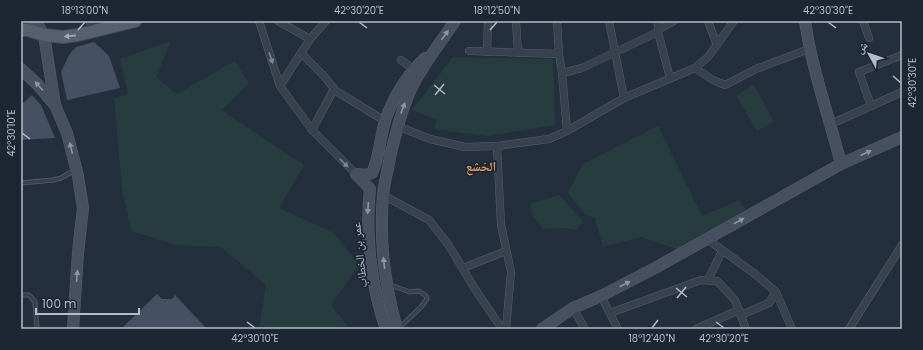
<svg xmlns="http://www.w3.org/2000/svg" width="923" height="350" font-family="Poppins,'Noto Naskh Arabic',sans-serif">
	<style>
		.green { fill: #263c3f }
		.building { fill: #455162 }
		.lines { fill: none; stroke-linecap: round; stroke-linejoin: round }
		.lane-casing { stroke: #565f6c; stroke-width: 5 }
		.street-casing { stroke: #565f6c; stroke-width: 8 }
		.secondary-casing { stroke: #565f6c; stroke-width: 12 }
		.primary-casing { stroke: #414a57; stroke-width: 14 }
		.lane { stroke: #38414e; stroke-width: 3.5 }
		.street { stroke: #38414e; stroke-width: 7 }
		.secondary { stroke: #465061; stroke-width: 11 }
		.primary { stroke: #56606e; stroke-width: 12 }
		.oneway { fill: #8e96a5 }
		.oneway2 { fill: #a1aab7 }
		.oneway3 { fill: #7c8592 }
		.ticks { fill: none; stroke: #b4bcc9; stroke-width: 1.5 }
		.labels { text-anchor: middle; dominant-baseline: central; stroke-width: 3.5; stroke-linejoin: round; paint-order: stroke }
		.street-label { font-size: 12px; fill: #b4bcc9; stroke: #1d2633 }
		.neighbourhood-label { font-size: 13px; font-weight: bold; fill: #d59563; stroke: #1d2633 }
		.neatline { fill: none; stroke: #b4bcc9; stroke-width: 1.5 }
		.ticks-label { font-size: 10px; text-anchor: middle; fill: #b4bcc9 }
	</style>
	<rect width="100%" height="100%" fill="#242f3e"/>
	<!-- green -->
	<g class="green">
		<polygon points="171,41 156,77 177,94 235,61 249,83 222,110 304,165 279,208 334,233 359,265 331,305 350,329 259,329 266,285 221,247 176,245 131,231 122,188 114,98 128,94 120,59"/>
		<polygon points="453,57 553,59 555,125 486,136 434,129 436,120 412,110"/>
		<polygon points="754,85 774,121 757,131 736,96"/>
		<polygon points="658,126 702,216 740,200 746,210 679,250 641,237 603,247 595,218 585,214 568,193 583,164"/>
		<polygon points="559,195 583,221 576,230 563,228 543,229 533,216 530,204"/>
	</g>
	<!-- building -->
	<g class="building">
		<polygon points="94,42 109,56 120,88 67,100 61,72 69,55 76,47"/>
		<polygon points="32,95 41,105 55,138 21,140 21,105"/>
		<polygon points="157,294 162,299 172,299 175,295 207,329 121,329"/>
	</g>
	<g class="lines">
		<defs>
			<g id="lane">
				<polyline points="21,183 53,180 61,178 75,170"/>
				<polyline points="390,285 410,292 419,291 426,296 427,299 421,307 399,328"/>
				<polyline points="21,295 29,295 35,302 37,329"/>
			</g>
			<g id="street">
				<polyline points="90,21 91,32"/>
				<polyline points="259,21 280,86 312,130 356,174"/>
				<polyline points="278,21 310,39"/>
				<polyline points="516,21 518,53"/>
				<polyline points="557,21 559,54 562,73 567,131"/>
				<polyline points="609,21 624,98"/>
				<polyline points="657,21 659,29 658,32 670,78"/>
				<polyline points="708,21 717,45"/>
				<polyline points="863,21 869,38"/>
				<polyline points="659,29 674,21"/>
				<polyline points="469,51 559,54"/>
				<polyline points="487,52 488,21"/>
				<polyline points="301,53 323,75 336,91 385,121"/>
				<polyline points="401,60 413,69"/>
				<polyline points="695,68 713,80 725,85 756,69 809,49"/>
				<polyline points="562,73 582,68 658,32"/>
				<polyline points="280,86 310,39 326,21"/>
				<polyline points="871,106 859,72 902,55"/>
				<polyline points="831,124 902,92"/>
				<polyline points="397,126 430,139 465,147 497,146 549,139 567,131 624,98 695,68 708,57 734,21"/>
				<polyline points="312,130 334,89"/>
				<polyline points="497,146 501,225 511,272 506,329"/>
				<polyline points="383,195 429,220 448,244 475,289 502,329"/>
				<polyline points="707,239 755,274 776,292 792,329"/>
				<polyline points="463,268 506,251"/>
				<polyline points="708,280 722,251"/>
				<polyline points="601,296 618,329"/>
				<polyline points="573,308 585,329"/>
				<polyline points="610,313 701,280 717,281 735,300 746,329"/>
				<polyline points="741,315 769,303 776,292"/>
				<polyline points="696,329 739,310"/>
				<polyline points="849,329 902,245"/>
			</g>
			<g id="secondary">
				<polyline points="35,21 44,35 55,105 67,133 78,176 83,208 78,253 73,329"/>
				<path d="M 805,21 C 812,70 829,116 841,164"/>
				<polyline points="21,69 37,84 54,104"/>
				<path d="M 356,174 L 370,189 C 365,233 371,287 386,329"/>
				<path d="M 356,174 L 366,175 L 372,173 C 380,156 380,138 385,121 C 393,98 407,75 425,58"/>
				<path d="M 397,329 C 385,286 379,241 383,196 C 384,183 388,170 390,157 C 396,132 402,108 413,85 C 425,62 441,42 455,21"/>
				<polyline points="542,329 573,308 601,296 655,268 841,164 902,137"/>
			</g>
			<polyline id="primary" points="21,30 28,30 44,35 63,37 78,35 135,21"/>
		</defs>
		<!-- lane casing -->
		<use href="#lane" class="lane-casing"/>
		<!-- street casing -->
		<use href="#street" class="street-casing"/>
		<!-- secondary casing -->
		<use href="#secondary" class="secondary-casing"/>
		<!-- primary casing -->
		<use href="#primary" class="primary-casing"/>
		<!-- lane -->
		<use href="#lane" class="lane"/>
		<!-- street -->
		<use href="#street" class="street"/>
		<!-- secondary -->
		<use href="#secondary" class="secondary"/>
		<!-- primary -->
		<use href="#primary" class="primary"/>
	</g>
	<!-- one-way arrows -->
	<defs><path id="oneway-solid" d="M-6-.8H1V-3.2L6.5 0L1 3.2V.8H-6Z"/></defs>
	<g class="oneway">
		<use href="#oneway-solid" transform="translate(445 35) rotate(-54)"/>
		<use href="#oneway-solid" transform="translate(39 86) rotate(-132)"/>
		<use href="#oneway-solid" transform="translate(403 108) rotate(-70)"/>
		<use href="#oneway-solid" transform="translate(71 148) rotate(-104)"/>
		<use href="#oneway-solid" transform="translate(866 153) rotate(-24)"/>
		<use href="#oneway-solid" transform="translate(368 208) rotate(94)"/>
		<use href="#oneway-solid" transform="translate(739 221) rotate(-29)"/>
		<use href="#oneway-solid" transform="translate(384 263) rotate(-96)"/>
		<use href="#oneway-solid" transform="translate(77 276) rotate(-85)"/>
		<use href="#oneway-solid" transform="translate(625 284) rotate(-27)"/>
	</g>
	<use class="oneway2" href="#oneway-solid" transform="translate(70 36) rotate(174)"/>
	<g class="oneway3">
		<use href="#oneway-solid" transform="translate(271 58) rotate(72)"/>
		<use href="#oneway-solid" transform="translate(344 163) rotate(45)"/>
	</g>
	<!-- ticks -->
	<path class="ticks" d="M 359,22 L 367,28M 828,22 L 836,28M 78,30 L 85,22M 490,30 L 497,22M 893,76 L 901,83M 434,85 L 445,94M 435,95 L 444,84M 22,133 L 30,139M 676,288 L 687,297M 677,298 L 686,287M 247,322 L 255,328M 716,322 L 724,328M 652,328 L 658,320"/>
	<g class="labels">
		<!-- street labels -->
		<g class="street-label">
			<text transform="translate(359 255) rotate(-96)">عمر بن الخطاب</text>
		</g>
		<!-- neighbourhood labels -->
		<g class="neighbourhood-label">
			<text x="481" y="166">الخشع</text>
		</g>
	</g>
	<!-- border -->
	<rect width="923" height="350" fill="none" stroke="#1d2633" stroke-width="44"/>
	<!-- north arrow -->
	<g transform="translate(869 54) rotate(310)" stroke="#1d2633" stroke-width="3" paint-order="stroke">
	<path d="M0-3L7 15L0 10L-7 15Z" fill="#b4bcc9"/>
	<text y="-6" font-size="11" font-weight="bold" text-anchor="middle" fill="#b4bcc9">ش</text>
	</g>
	<!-- scale -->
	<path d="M36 308v6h103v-6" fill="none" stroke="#b4bcc9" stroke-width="2"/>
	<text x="42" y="308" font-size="12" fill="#b4bcc9" stroke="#1d2633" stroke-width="3" paint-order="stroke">100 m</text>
	<rect x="22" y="22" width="879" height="306" class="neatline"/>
	<g class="ticks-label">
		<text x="85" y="14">18°13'00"N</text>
		<text x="359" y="14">42°30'20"E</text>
		<text x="497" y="14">18°12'50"N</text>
		<text x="828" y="14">42°30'30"E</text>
		<text transform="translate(912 83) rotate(-90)" y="4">42°30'30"E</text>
		<text transform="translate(11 133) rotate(-90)" y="4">42°30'10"E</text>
		<text x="255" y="342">42°30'10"E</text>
		<text x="652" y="342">18°12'40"N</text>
		<text x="724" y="342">42°30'20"E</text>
	</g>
</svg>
